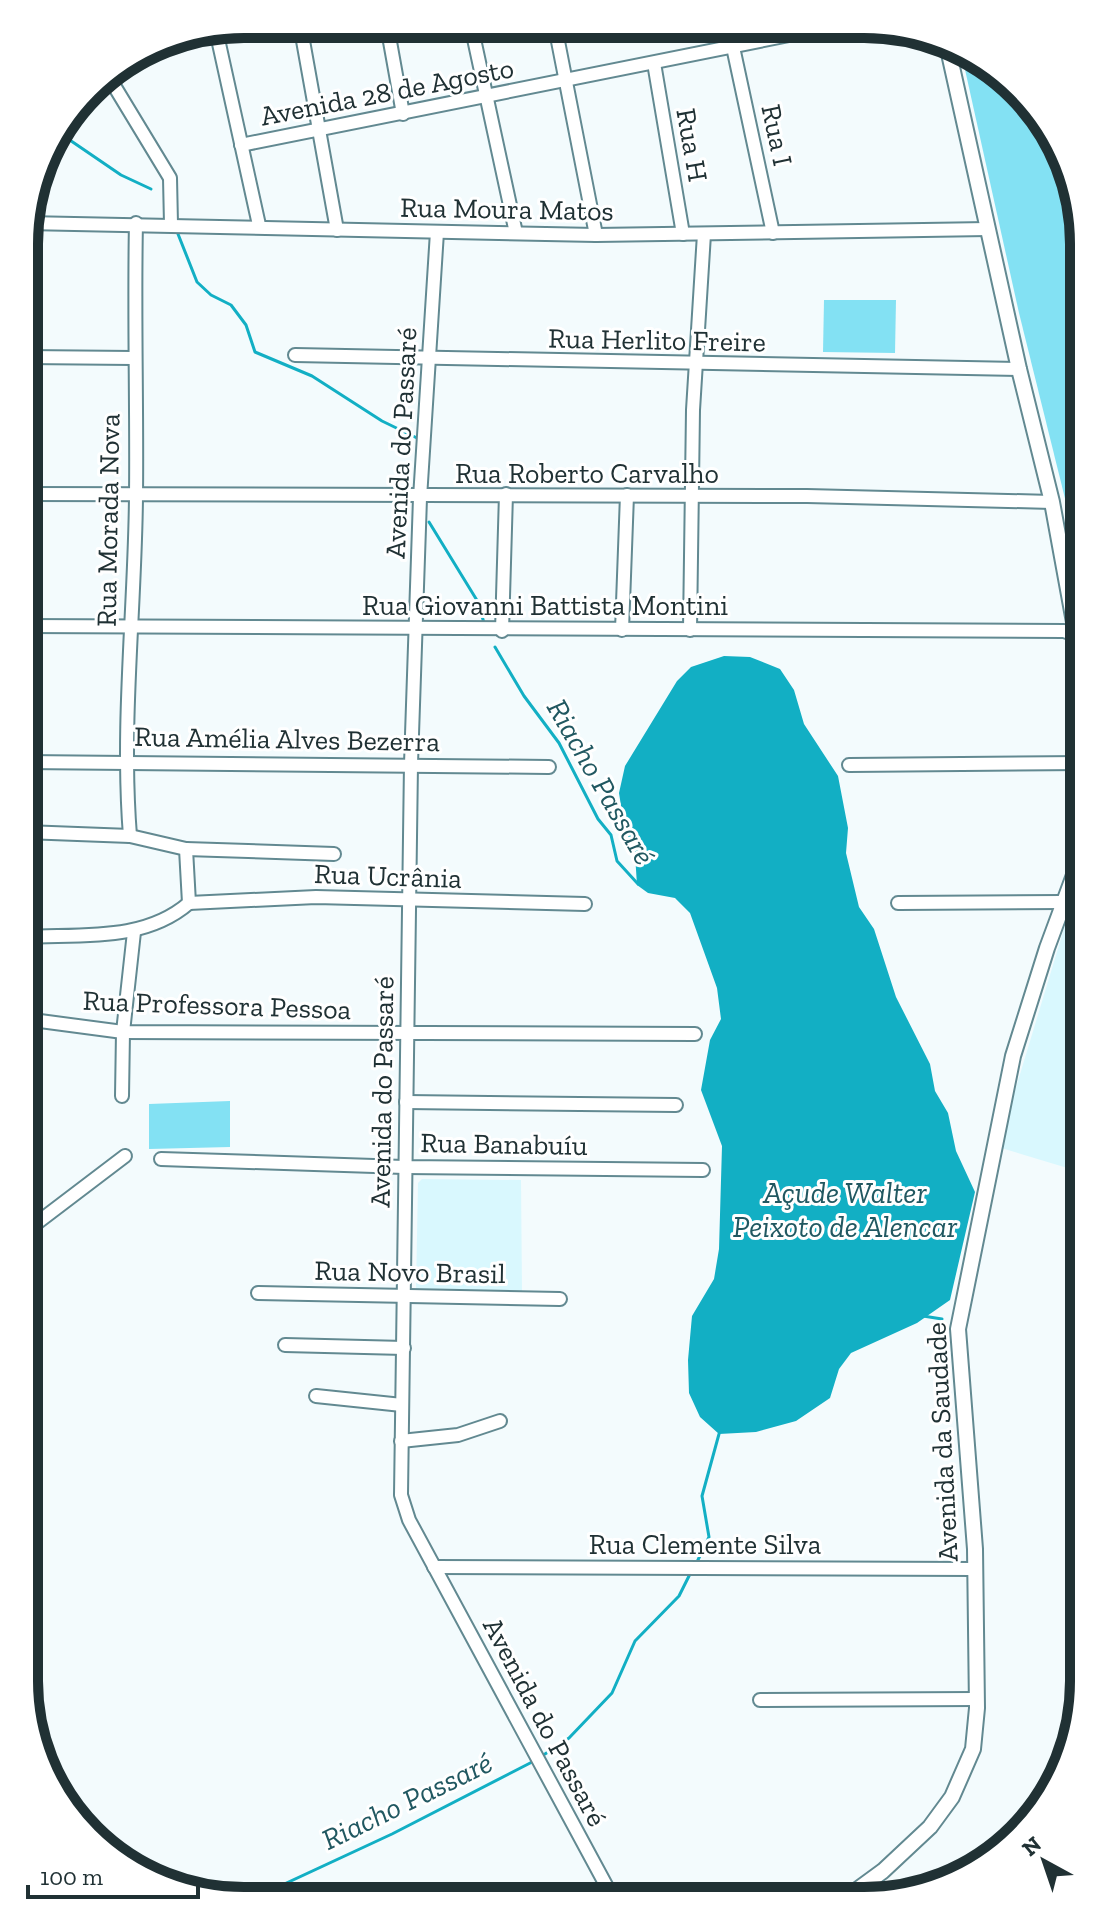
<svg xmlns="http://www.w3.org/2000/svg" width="1108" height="1925" font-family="'Zilla Slab',serif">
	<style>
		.built { fill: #d9f8fe }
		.green { fill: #83e1f3 }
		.water { fill: #12afc4 }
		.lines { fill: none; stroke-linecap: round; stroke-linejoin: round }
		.stream { stroke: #12afc4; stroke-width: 3 }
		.minor-casing { stroke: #628991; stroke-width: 16 }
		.tertiary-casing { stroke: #628991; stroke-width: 18 }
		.minor { stroke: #fff; stroke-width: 12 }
		.tertiary { stroke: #fff; stroke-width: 14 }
		.labels { text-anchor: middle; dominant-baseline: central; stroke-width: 6; stroke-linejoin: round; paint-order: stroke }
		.street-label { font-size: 28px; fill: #203134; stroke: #fff }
		.water-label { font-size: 30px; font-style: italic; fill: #215861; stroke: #fff }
		.rim { fill: none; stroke: #203134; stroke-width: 10 }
	</style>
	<rect width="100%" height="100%" fill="#f3fbfd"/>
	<!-- built -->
	<g class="built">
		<polygon points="1084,884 1084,1173 998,1147 1076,889"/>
		<polygon points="422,1179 521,1180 522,1292 416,1291 418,1183"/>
	</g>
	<!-- green -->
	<g class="green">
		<polygon points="962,56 1009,78 1072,173 1084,244 1084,575 1019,313"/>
		<polygon points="824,300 896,300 895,353 823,352"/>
		<polygon points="230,1101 230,1147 149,1149 149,1104"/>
	</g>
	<!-- water -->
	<polygon class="water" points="724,656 750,657 780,669 794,690 804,724 838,776 848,828 846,853 859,907 874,929 896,997 930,1064 935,1091 948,1113 956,1151 975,1192 950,1300 917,1323 851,1353 839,1369 830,1398 796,1421 756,1432 719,1434 700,1417 689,1393 688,1360 692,1316 714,1279 719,1249 722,1146 701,1090 710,1040 721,1019 717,988 690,913 675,898 648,893 637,885 635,854 624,825 619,793 625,766 677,681 691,667"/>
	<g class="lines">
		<!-- stream -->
		<g class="stream">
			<polyline points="58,132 121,175 151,189"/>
			<polyline points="178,234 197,282 211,295 231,305 246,325 255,352 312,376 382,421 417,438 419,444"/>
			<polyline points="429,522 478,602 484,623"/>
			<polyline points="495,647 524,696 559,743 598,819 611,835 617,861 638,884"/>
			<polyline points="923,1316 942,1319"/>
			<polyline points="696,1564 709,1537 702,1496 719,1434"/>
			<polyline points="545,1754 569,1738 612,1693 635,1641 679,1596 692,1570"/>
			<polyline points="252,1899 392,1834 536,1760"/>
		</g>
		<defs>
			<g id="minor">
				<polyline points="300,24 337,230"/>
				<polyline points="387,25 403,114"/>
				<polyline points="471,25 516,233"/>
				<polyline points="555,26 596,235"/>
				<polyline points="216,30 259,225"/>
				<polyline points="733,47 773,233"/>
				<polyline points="654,63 683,234"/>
				<polyline points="107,74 170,178 171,224"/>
				<polyline points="241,145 824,28"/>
				<polyline points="26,223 596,235 988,229"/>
				<polyline points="437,232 420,498 411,764 401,1495 409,1520 614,1900"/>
				<polyline points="295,355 1019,369"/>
				<polyline points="26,357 133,358"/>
				<polyline points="25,494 807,496 1052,502"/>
				<polyline points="25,626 1064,631 1078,636"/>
				<polyline points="622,630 627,495"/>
				<polyline points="690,630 693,410 704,234"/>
				<polyline points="502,631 506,494"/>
				<polyline points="25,762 549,767"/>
				<polyline points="849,765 1084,763"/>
				<polyline points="25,832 130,836 186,849 189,903"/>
				<path d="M 130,836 C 121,723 135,610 136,496 C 137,405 134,314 136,223"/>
				<polyline points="186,849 334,854"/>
				<polyline points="189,903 316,897 585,904"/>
				<polyline points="898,903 1063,902"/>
				<path d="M 25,937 C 81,934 144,942 189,903"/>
				<polyline points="25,1019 123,1032 695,1034"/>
				<polyline points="122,1096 123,1032 134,932"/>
				<polyline points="406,1102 676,1105"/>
				<polyline points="161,1159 404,1167 703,1170"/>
				<polyline points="25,1232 125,1156"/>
				<polyline points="258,1293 560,1299"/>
				<polyline points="285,1345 404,1348"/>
				<polyline points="316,1396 402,1405"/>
				<polyline points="401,1441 458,1435 500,1421"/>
				<polyline points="434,1567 975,1569"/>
				<polyline points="760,1700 977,1699"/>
			</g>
			<g id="tertiary">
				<polyline points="948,49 1019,369 1052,502 1084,677"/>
				<polyline points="842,1901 883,1871 930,1827 952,1797 973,1749 977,1708 975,1549 958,1329 1013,1056 1047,948 1084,848"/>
			</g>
		</defs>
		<!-- minor casing -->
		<use href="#minor" class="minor-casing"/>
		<!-- tertiary casing -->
		<use href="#tertiary" class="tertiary-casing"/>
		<!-- minor -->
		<use href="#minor" class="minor"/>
		<!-- tertiary -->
		<use href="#tertiary" class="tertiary"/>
	</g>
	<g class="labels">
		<!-- street labels -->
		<g class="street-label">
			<text transform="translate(387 92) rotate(-11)">Avenida 28 de Agosto</text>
			<text transform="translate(777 135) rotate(78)">Rua I</text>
			<text transform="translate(692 145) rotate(80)">Rua H</text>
			<text transform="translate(507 209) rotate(1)">Rua Moura Matos</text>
			<text transform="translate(657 340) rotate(1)">Rua Herlito Freire</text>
			<text transform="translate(401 443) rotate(-87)">Avenida do Passaré</text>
			<text x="587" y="473">Rua Roberto Carvalho</text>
			<text transform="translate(108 520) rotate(-89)">Rua Morada Nova</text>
			<text x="545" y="605">Rua Giovanni Battista Montini</text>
			<text transform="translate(287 739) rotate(1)">Rua Amélia Alves Bezerra</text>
			<text transform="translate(388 876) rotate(2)">Rua Ucrânia</text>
			<text transform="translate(217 1005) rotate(2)">Rua Professora Pessoa</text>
			<text transform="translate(382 1092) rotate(-89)">Avenida do Passaré</text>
			<text transform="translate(504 1144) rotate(1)">Rua Banabuíu</text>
			<text transform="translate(410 1272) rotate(1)">Rua Novo Brasil</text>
			<text transform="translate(942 1442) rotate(-93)">Avenida da Saudade</text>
			<text x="705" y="1544">Rua Clemente Silva</text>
			<text transform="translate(545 1722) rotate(62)">Avenida do Passaré</text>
		</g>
		<!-- water labels -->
		<g class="water-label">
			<text transform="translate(601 782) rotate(60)">Riacho Passaré</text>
			<text x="845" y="1193">Açude Walter<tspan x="845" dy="34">Peixoto de Alencar</tspan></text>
			<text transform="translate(407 1801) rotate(-26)">Riacho Passaré</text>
		</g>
	</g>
	<!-- crop -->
	<path d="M0 0H1108V1925H0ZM244 38H864A206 206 0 0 1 1070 244V1681A206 206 0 0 1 864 1887H244A206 206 0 0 1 38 1681V244A206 206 0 0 1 244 38Z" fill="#fff" fill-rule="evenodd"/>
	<path class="rim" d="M244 38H864A206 206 0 0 1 1070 244V1681A206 206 0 0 1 864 1887H244A206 206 0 0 1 38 1681V244A206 206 0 0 1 244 38Z"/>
	<!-- north arrow -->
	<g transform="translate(1044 1861) rotate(320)" stroke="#ffffff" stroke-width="6" paint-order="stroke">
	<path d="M0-6L14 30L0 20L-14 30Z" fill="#203134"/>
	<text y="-12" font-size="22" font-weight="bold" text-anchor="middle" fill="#203134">N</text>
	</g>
	<!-- scale -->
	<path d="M28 1885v12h170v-12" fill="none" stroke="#203134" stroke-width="4"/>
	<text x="40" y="1885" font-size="24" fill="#203134" stroke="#ffffff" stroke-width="6" paint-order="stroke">100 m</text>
</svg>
